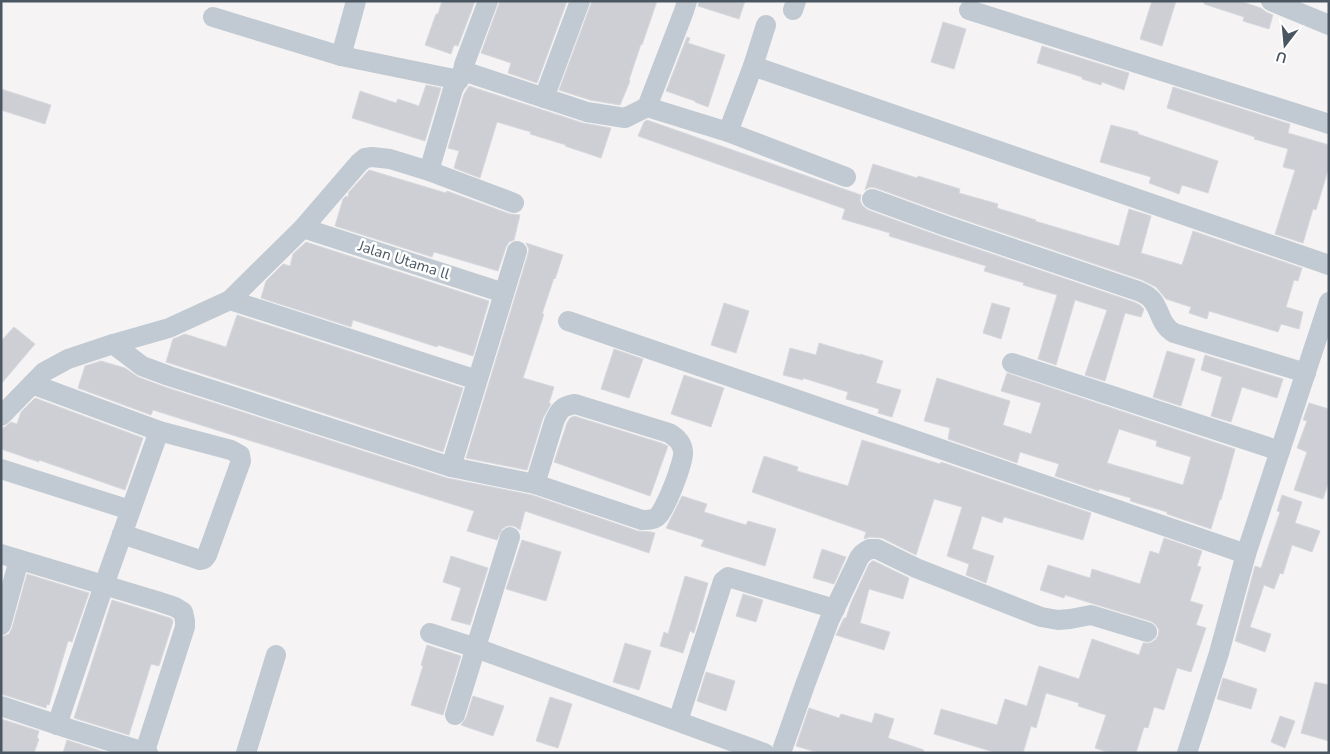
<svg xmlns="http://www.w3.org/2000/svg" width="1330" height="754" font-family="'Nunito Sans',sans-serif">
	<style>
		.building { fill: #cdcfd5; stroke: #d7d9de; fill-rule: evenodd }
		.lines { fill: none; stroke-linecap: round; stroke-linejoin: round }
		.street { stroke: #c1cad2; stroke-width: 20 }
		.labels { text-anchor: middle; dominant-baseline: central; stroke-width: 5; stroke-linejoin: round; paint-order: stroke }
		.street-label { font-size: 15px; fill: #4a5661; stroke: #fff }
	</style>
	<rect width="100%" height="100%" fill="#f5f3f3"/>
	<!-- building -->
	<g class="building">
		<polygon points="442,1 475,1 458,46 454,45 451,54 425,45 436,14 438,14"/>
		<polygon points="500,1 567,1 537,83 508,73 511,63 481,53"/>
		<polygon points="592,1 657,1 642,45 641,44 629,80 630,81 620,105 590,100 559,90"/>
		<polygon points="699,1 745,1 739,19 698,6"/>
		<polygon points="1152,1 1176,1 1162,46 1140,39"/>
		<polygon points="1204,1 1240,1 1261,8 1266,12 1273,15 1269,29 1243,21 1244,17 1204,4"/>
		<polygon points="943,22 966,29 954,69 931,62"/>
		<polygon points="687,37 690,38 688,43 725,55 708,107 695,102 695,101 666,91"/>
		<polygon points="1042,46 1129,73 1124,90 1102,82 1101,85 1082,79 1082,77 1037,63"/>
		<polygon points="426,85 441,88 425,141 352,118 360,91 396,103 398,99 419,106"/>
		<polygon points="469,86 583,123 611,128 601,158 565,146 566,145 530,134 531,132 497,122 480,178 454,168 459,151 448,148 464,94"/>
		<polygon points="1173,87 1290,124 1288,133 1329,145 1329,167 1316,210 1313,209 1303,243 1275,234 1295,170 1283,167 1288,149 1254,139 1255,137 1167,108"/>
		<polygon points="1,89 51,105 45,124 1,110"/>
		<polygon points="647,120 861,195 860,201 863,206 868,210 942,237 1134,302 1140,305 1144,309 1141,317 1125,313 1105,381 1085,375 1107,310 1075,300 1056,365 1038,359 1057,295 1023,285 1024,283 984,271 986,266 889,236 890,233 842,219 845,209 638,136 644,122"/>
		<polygon points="1111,125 1138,132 1138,134 1218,161 1208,193 1182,185 1179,194 1149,183 1151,177 1100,162"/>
		<polygon points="873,164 917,178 918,176 960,189 959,193 998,204 997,208 1036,220 1035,221 1119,246 1129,209 1151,216 1141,253 1182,265 1193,231 1302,268 1298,281 1294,280 1286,307 1303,312 1299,329 1281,324 1278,332 1209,311 1207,319 1189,313 1191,307 1166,299 1156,287 1142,280 950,215 876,188 870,187 865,190"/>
		<polygon points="369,170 446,193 447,191 510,214 520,215 514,240 509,242 506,247 498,271 434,252 432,257 335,226 343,199 346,196 348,197 349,192"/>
		<polygon points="306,242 489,301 473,356 438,345 437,347 353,320 351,327 261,298 266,281 283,264 290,266 293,254"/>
		<polygon points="526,243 563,255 555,279 554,278 542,314 544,314 523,378 554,387 549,403 551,404 543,418 527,470 466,458 528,254 529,249"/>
		<polygon points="724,303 749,311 736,353 711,345"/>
		<polygon points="992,303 1010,308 1001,339 983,333"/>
		<polygon points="237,315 463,388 443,452 166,362 173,339 185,334 226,347"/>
		<polygon points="14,327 35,344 1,384 1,341"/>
		<polygon points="819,343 860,355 860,354 883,361 876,383 901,390 892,417 878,413 879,409 846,399 848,392 803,378 803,380 783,375 790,348 816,355"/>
		<polygon points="614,349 643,359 629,398 601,389"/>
		<polygon points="1167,351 1195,359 1181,406 1153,397"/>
		<polygon points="1205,355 1283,379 1277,398 1242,387 1231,422 1211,416 1222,377 1201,370"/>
		<polygon points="101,361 125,368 138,377 165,387 447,478 532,495 638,531 651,532 655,533 649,553 525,511 520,530 514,526 507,526 502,529 497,540 467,531 474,511 153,410 151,415 78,388 85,366"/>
		<path d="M 1007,373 L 1235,449 L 1221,500 L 1220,499 L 1211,529 L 1167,514 L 1167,512 L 1130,501 L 1131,498 L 1099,489 L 1099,491 L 1055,476 L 1059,464 L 1020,452 L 1017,463 L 948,439 L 950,428 L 924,421 L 937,378 L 1010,401 L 1003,425 L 1031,434 L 1041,403 L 1001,391 ZM 1119,429 L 1157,441 L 1156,446 L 1191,457 L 1183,485 L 1107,463 Z"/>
		<polygon points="684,375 724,388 711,427 671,414"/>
		<polygon points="35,398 143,438 125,490 39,460 39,462 1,449 1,428 5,427 11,422 17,424 21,412"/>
		<polygon points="1309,403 1329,409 1329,481 1323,499 1294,490 1307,452 1297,448 1307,421 1303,420"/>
		<polygon points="574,416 661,443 668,446 650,496 554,462 567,423 570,418"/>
		<polygon points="862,440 940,464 941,462 1091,513 1083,540 1004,517 1002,523 982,516 972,549 994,556 986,583 966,575 969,564 947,556 962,507 934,499 916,555 882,538 870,537 864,539 866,532 752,492 764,456 798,467 797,471 848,486"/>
		<polygon points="1282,495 1302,502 1295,523 1320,531 1312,552 1292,545 1283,574 1280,573 1274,589 1264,585 1250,627 1271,634 1265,652 1235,641 1255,566 1261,568 1280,512 1277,511"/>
		<polygon points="682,496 707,504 704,512 746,525 748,521 776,529 765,566 701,546 704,540 666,528"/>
		<polygon points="1164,538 1202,551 1197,566 1201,567 1190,601 1203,605 1196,625 1206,628 1191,672 1177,668 1164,710 1154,707 1148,728 1144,727 1136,753 1110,753 1095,748 1106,715 1078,706 1079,703 1046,693 1036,728 1031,726 1023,753 997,753 934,734 941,709 997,725 1005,699 1027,706 1039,666 1079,679 1092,639 1139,655 1143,643 1150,643 1155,640 1158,636 1159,630 1155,624 1150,621 1094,604 1065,595 1064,598 1040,590 1048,565 1090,578 1092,569 1140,584 1150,551 1159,554"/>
		<polygon points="522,540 561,552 546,601 506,589"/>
		<polygon points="822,549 846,557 834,584 813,578"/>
		<polygon points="451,556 488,568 470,625 451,620 461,588 443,582"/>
		<polygon points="872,561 874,561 909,578 903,599 869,589 860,623 890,632 884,650 836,635 844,618 846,618 851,603 869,564"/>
		<polygon points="27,574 89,593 72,642 68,641 49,705 47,704 46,708 1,694 1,637 9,634 12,628"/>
		<polygon points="685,576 708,583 694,633 690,631 683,653 660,646 664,632 668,634"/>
		<polygon points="743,594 763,600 756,622 736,616"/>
		<polygon points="112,600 170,618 172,619 173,622 159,666 151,664 129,735 74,718"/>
		<polygon points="625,643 651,651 639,690 613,682"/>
		<polygon points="427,645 461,656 443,715 411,705 423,666 421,665"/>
		<polygon points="706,672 735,681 726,711 697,701"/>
		<polygon points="1223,678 1257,689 1251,709 1217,699"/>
		<polygon points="1315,682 1329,685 1329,741 1301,733"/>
		<polygon points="473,696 504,706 493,736 461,725 466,718"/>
		<polygon points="550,697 572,704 558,748 536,741"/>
		<polygon points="809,708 839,718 841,714 872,723 875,713 894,719 888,738 924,750 923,753 819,753 796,746"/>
		<polygon points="1280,716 1295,721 1285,748 1271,742"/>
		<polygon points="1,719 39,731 37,738 39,739 34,753 1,753"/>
		<polygon points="67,740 107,753 63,753"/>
	</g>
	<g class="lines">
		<!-- street -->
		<g class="street">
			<polyline points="356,1 341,56 459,80"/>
			<polyline points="1271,1 1329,25"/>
			<polyline points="793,10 796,1"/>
			<polyline points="969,10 1329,124"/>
			<polyline points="213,17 341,56"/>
			<polyline points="753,66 1329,265"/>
			<polyline points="463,71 587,112 625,118 647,107 684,11 687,1"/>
			<polyline points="544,98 580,1"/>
			<polyline points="647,107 728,132 846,177"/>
			<polyline points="728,132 753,66 766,25"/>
			<polyline points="429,171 453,89 463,71 464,65 488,1"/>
			<path d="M 872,199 L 946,226 L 1138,291 C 1143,293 1148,295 1152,300 C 1161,311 1160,325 1174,333 L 1306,373"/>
			<polyline points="303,228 504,293"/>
			<polyline points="230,300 477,380"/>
			<polyline points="568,321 1246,554"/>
			<path d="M 113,344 L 142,366 L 169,376 L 451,467 L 535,484 L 642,520 C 648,520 653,520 657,517 C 665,511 685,460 683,451 C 682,442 676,437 669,433 L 575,404 C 562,406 559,410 554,422 L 535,484"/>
			<polyline points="1012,363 1280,451"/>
			<polyline points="32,384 159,431 231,450 240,455 241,461 207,555 204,559 200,560 122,534"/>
			<polyline points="1,416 44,372 68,359 113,344 169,328 230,300 303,228 359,163 365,158 372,157 390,159 429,171 514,203"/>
			<polyline points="451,467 517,251"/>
			<polyline points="1,469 130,510"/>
			<polyline points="1,554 157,601 175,607 183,612 185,621 185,627 145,751"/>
			<polyline points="1,625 19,560"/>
			<polyline points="430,633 476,648 764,753"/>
			<polyline points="1,706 70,729 148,753"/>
			<polyline points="455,715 510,537"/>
			<polyline points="678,721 723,581 728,577 835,609"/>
			<polyline points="57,725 104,585 159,431"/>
			<polyline points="246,753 276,655"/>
			<polyline points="781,753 805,685 829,621 859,558 862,554 866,551 870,549 877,549 916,568 1041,617 1058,620 1070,619 1091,615 1147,632"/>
			<polyline points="1187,753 1219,653 1246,554 1329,302"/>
		</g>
	</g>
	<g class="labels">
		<!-- street labels -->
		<g class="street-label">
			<text transform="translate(404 260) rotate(18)">Jalan Utama ll</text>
		</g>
	</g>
	<!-- border -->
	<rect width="1330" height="754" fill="none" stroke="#4a5661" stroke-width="5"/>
	<!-- north arrow -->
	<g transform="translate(1285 45) rotate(196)" stroke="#ffffff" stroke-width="4" paint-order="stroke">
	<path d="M0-4L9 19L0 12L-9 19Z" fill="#4a5661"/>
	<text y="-8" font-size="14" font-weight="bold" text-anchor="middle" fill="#4a5661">U</text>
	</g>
</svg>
